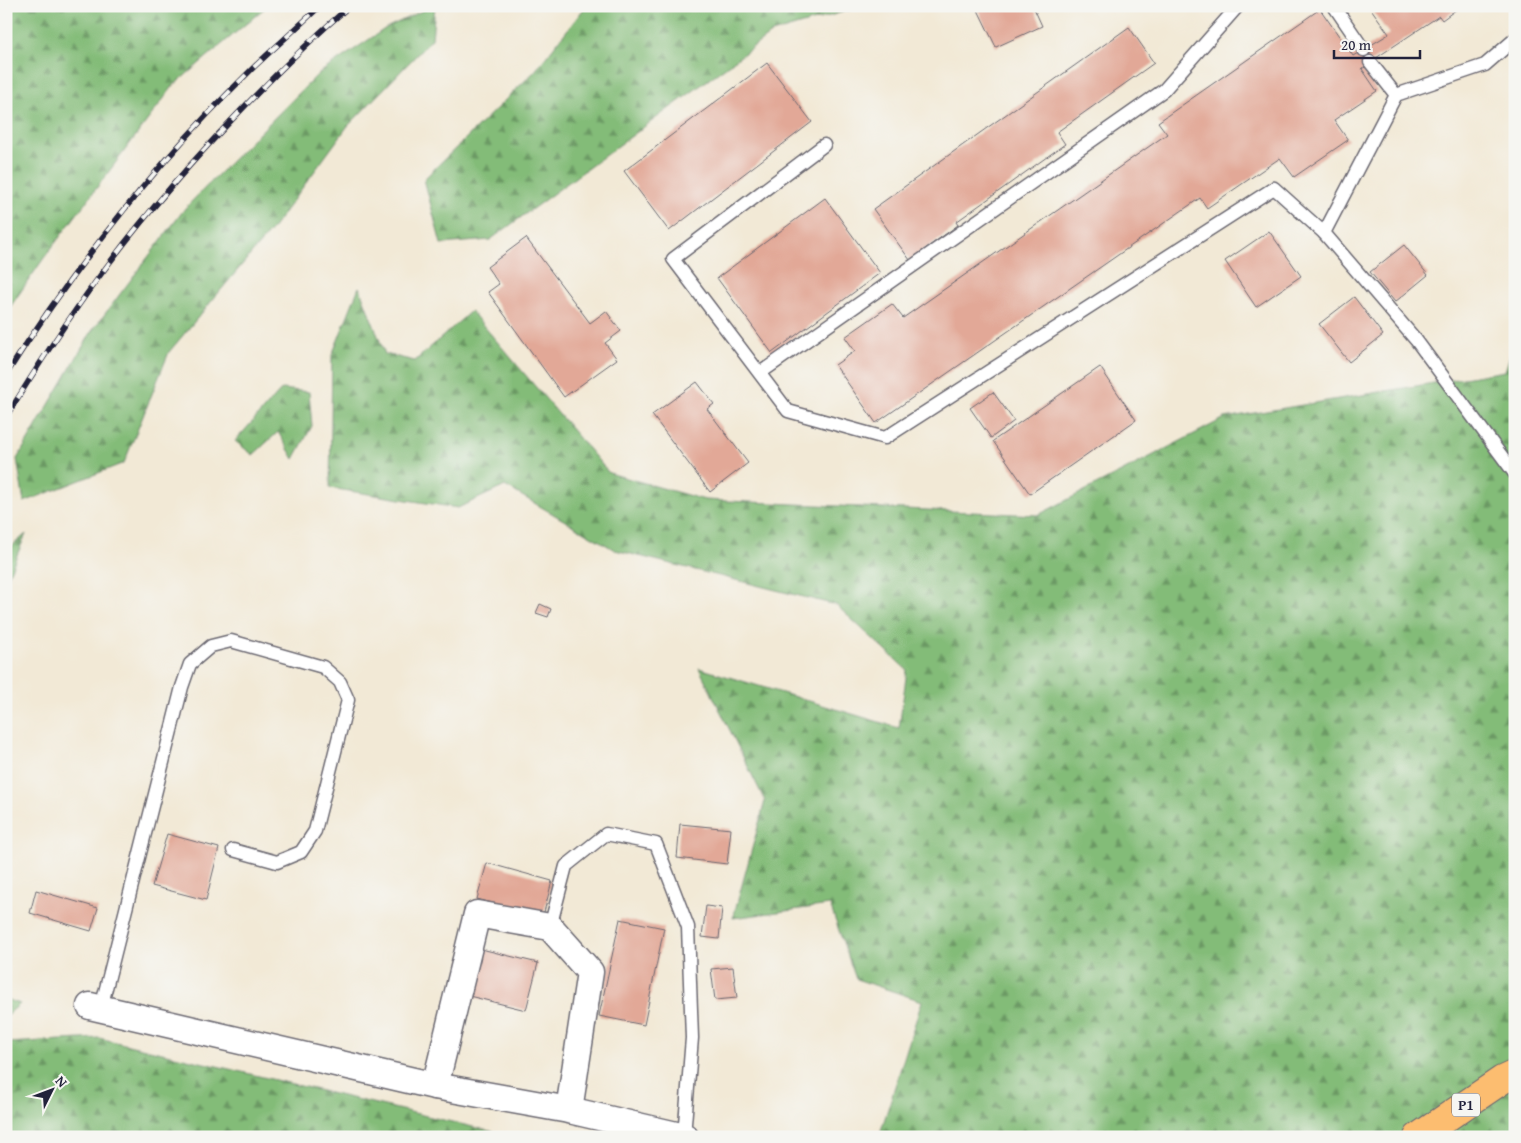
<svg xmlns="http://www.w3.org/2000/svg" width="1521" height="1143" font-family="'Gentium Book Plus',serif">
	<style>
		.forest { fill: url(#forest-firs); stroke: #526f5a }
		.building { fill: #e2a897 }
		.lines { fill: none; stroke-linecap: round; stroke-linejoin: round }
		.service-casing { stroke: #6b6871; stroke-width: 15 }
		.minor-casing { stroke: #6b6871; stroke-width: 29 }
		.primary-casing { stroke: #6b6871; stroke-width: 30 }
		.service { stroke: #fff; stroke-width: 12 }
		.minor { stroke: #fff; stroke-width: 26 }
		.primary { stroke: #fcbd6f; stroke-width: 28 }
		.rail-casing { stroke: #22223b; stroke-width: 5.5 }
		.rail { stroke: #f6f6f2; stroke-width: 4; stroke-dasharray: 11; stroke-linecap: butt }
		.labels { text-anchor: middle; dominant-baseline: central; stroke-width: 4; stroke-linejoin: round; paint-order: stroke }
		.shield { fill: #f6f6f2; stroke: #626272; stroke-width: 1 }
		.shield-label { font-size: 14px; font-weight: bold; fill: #22223b }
	</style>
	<defs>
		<pattern id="forest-firs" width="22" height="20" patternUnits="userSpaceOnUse" patternTransform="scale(1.25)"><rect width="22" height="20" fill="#83bc78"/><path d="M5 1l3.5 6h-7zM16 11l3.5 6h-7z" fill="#6b9864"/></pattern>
	</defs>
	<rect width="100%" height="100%" fill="#f6f6f2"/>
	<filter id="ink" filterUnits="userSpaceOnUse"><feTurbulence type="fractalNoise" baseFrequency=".02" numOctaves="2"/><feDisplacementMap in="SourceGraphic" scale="10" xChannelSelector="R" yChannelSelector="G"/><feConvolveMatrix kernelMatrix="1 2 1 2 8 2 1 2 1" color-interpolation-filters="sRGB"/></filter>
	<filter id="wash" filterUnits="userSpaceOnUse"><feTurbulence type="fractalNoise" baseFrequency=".0096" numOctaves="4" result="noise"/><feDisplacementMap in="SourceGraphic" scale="20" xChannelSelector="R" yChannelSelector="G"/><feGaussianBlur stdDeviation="1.12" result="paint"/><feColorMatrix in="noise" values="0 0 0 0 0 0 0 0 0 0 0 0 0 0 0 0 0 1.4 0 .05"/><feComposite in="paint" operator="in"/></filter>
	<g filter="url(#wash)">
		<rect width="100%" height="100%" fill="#f2e9d6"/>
		<!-- forest -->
		<g class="forest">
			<polygon points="6,6 267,6 174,85 44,258 6,313"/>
			<polygon points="432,6 435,6 432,39 347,127 272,229 169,352 124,463 24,502 17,459 92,331 186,207 318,74 386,28"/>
			<polygon points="586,6 863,6 772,33 490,240 441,244 424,179 535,71"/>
			<polygon points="359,287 385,354 415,361 471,311 609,473 705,500 1038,515 1225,418 1505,371 1515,340 1515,1137 879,1137 922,1001 856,979 830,905 733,918 765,801 699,668 899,728 907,670 836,605 615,550 505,486 458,508 330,488 332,355"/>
			<polygon points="282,389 309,392 312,426 294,459 278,432 253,455 235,441"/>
			<polygon points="26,534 6,581 6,551"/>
			<polygon points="6,999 20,1004 6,1016"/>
			<polygon points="99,1038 515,1137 6,1137 6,1043"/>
		</g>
		<g id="blocks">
			<!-- building -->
			<g class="building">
				<polygon points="986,6 1033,6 1042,26 996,47 978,10"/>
				<polygon points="1369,6 1461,6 1442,20 1439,16 1370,62 1362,69 1377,91 1334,120 1348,140 1294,177 1280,158 1207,208 1200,198 876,423 835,365 855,351 845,337 892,304 903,318 1167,134 1158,122 1320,9 1353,56 1389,34"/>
				<polygon points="1129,27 1154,63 1057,132 1065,144 956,222 958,225 910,260 873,209"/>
				<polygon points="767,63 812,122 669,231 624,171"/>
				<polygon points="825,198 880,273 772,353 717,278"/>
				<polygon points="1269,231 1301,276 1256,307 1225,261"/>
				<polygon points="526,238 590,323 606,311 621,331 605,343 617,359 564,397 488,292 499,284 487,267"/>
				<polygon points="1404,245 1428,275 1395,302 1370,272"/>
				<polygon points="1354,297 1383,335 1349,362 1319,324"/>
				<polygon points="1100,367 1136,420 1030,494 993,441"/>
				<polygon points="697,382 714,404 707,409 748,463 710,492 652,415"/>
				<polygon points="993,392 1014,421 991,438 970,408"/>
				<polygon points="540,604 551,609 548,617 536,613"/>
				<polygon points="680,824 731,829 727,864 677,858"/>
				<polygon points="167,834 219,848 206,900 152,886"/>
				<polygon points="487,863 552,881 543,916 477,899"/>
				<polygon points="36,890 98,908 91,931 30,913"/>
				<polygon points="706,906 722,908 719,939 702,937"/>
				<polygon points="620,919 664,928 644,1025 599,1016"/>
				<polygon points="481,949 538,963 526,1010 469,996"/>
				<polygon points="733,967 737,998 715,1000 711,969"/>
			</g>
		</g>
	</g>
	<g filter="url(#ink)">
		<use href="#blocks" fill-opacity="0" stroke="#6b6871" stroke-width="1"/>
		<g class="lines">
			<defs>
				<g id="service">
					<polyline points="1334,6 1364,50"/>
					<polyline points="1370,62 1396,95"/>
					<polyline points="824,145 673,259 788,411 885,438 1274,188 1324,233 1416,340 1515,474"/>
					<polyline points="1324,233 1396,95 1485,65 1515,39"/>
					<polyline points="760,373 1164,90 1238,6"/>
					<polyline points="550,927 566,866 606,834 656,844 688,927 692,1038 684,1136"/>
					<polyline points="101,1008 182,687 190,664 211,646 231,641 323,667 340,682 348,700 315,831 301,852 277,862 233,850"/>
				</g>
				<g id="minor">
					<polyline points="90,1006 435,1086 569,1110 685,1137"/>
					<polyline points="435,1086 477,914 550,927 590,972 569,1110"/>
				</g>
				<polyline id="primary" points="1418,1137 1502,1080 1515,1074"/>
			</defs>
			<!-- service casing -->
			<use href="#service" class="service-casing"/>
			<!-- minor casing -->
			<use href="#minor" class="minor-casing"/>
			<!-- primary casing -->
			<use href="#primary" class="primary-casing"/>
			<!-- service -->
			<use href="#service" class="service"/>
			<!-- minor -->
			<use href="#minor" class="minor"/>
			<!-- primary -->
			<use href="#primary" class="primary"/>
			<defs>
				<g id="rail">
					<path d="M 6,375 C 76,264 159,160 253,68 C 275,47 298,27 320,6"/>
					<path d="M 6,417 C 35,370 64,325 96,281 C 141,219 192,161 246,105 C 279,71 313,37 350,6"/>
				</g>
			</defs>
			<!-- rail casing -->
			<use href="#rail" class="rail-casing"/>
			<!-- rail -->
			<use href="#rail" class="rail"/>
		</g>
	</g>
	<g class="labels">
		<!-- shield labels -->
		<rect class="shield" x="1452" y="1093.5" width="28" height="23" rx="4"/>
		<g class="shield-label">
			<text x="1466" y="1105">P1</text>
		</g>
	</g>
	<!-- margin -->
	<rect width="1521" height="1143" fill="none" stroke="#f6f6f2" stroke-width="25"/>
	<!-- north arrow -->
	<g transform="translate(52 1090) rotate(48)" stroke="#f6f6f2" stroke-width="4" paint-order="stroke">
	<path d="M0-4L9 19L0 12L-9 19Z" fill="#22223b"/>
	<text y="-8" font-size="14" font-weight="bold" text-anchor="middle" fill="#22223b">N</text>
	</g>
	<!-- scale -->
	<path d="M1334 50v8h86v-8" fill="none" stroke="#22223b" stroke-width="2.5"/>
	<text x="1341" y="50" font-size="15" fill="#22223b" stroke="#f6f6f2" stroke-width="4" paint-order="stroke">20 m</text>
</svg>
